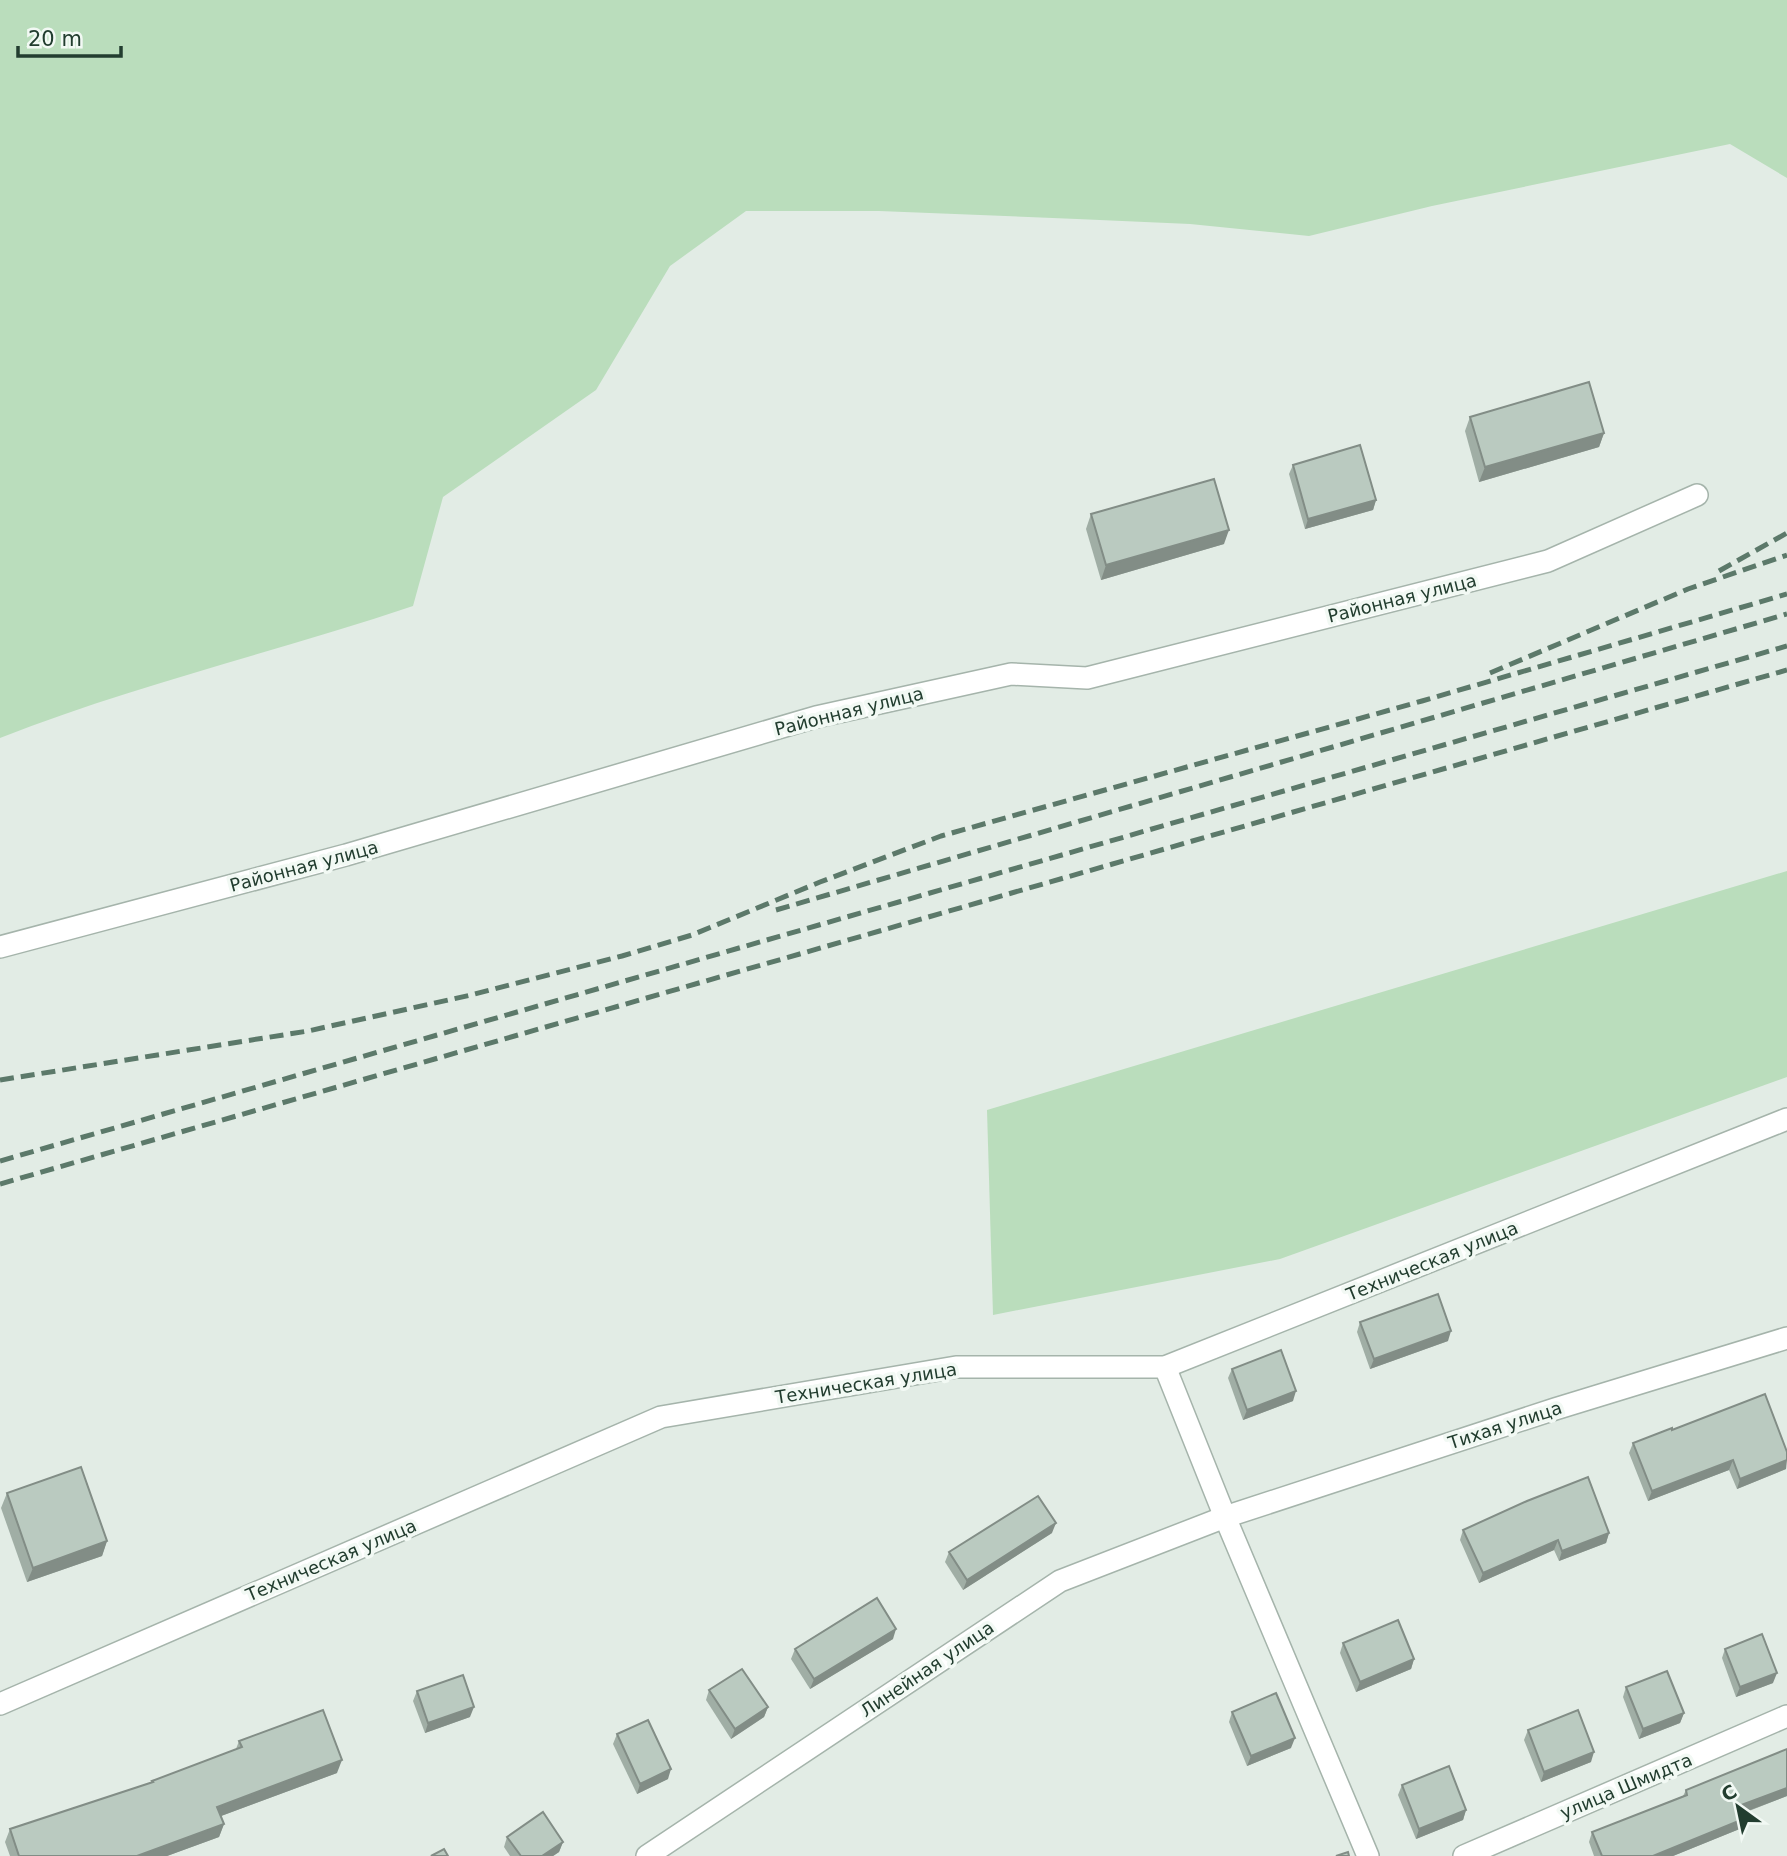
<svg xmlns="http://www.w3.org/2000/svg" width="1787" height="1856" font-family="'DejaVu Sans',sans-serif">
	<style>
		.green { fill: #baddbc }
		.lines { fill: none; stroke-linecap: round; stroke-linejoin: round }
		.minor-casing { stroke: #a5b4ab; stroke-width: 24 }
		.minor { stroke: #fff; stroke-width: 21 }
		.rail { stroke: #5c796a; stroke-width: 5; stroke-dasharray: 14 7; stroke-linecap: butt }
		.wall { fill: #a0aea5 }
		.shaded-wall { fill: #828d86 }
		.building { fill: #bacac0; stroke: #828d86; stroke-width: 2 }
		.labels { text-anchor: middle; dominant-baseline: central; stroke-width: 7; stroke-linejoin: round; paint-order: stroke }
		.street-label { font-size: 18px; fill: #223d2f; stroke: #f2f9f4 }
	</style>
	<rect width="100%" height="100%" fill="#e2ece5"/>
	<!-- green -->
	<g class="green">
		<path d="M 0,0 L 1787,0 L 1787,178 L 1730,144 L 1432,206 L 1309,236 L 1190,224 L 1077,219 L 879,211 L 746,211 L 670,266 L 596,390 L 443,497 L 413,606 C 276,652 134,685 0,738 Z"/>
		<polygon points="1787,871 1787,1077 1280,1259 993,1315 987,1110"/>
	</g>
	<g class="lines">
		<defs>
			<g id="minor">
				<polyline points="0,947 346,855 816,717 1011,674 1087,678 1548,561 1697,495"/>
				<polyline points="1165,1367 1225,1517 1368,1856"/>
				<polyline points="0,1704 661,1417 956,1367 1165,1367 1787,1119"/>
				<polyline points="647,1856 1060,1581 1225,1517 1555,1409 1787,1338"/>
				<polyline points="1464,1856 1787,1716"/>
			</g>
		</defs>
		<!-- minor casing -->
		<use href="#minor" class="minor-casing"/>
		<!-- minor -->
		<use href="#minor" class="minor"/>
		<!-- rail -->
		<g class="rail">
			<polyline points="1719,571 1787,533"/>
			<polyline points="1490,673 1688,589 1787,555"/>
			<polyline points="776,910 1787,614"/>
			<polyline points="0,1080 308,1031 471,995 622,956 692,935 820,882 941,836 1422,701 1787,594"/>
			<polyline points="0,1161 1787,646"/>
			<polyline points="0,1184 1787,670"/>
		</g>
	</g>
	<!-- wall -->
	<g class="wall">
		<polygon points="1470,417 1604,433 1599,447 1479,482 1465,431"/>
		<polygon points="1293,465 1376,500 1373,510 1305,529 1289,474"/>
		<polygon points="1091,514 1224,544 1101,580 1086,529"/>
		<polygon points="1360,1322 1448,1341 1370,1369 1357,1332"/>
		<polygon points="1232,1369 1293,1401 1243,1420 1228,1378"/>
		<polygon points="1672,1430 1786,1469 1737,1489 1729,1470 1648,1501 1629,1453 1633,1443"/>
		<polygon points="7,1493 107,1541 102,1556 27,1582 1,1508"/>
		<polygon points="1463,1530 1609,1533 1606,1543 1559,1561 1554,1550 1479,1583 1460,1540"/>
		<polygon points="1052,1533 963,1590 945,1562 949,1552"/>
		<polygon points="893,1639 810,1689 791,1659 795,1649"/>
		<polygon points="1343,1643 1414,1659 1411,1669 1356,1692 1340,1653"/>
		<polygon points="1725,1649 1773,1683 1736,1697 1722,1658"/>
		<polygon points="1626,1687 1684,1713 1680,1723 1639,1739 1623,1697"/>
		<polygon points="709,1690 768,1707 764,1717 731,1739 706,1700"/>
		<polygon points="417,1691 470,1717 425,1733 413,1701"/>
		<polygon points="1232,1712 1291,1748 1247,1766 1229,1722"/>
		<polygon points="1528,1730 1591,1762 1541,1782 1524,1740"/>
		<polygon points="617,1734 668,1779 637,1794 613,1744"/>
		<polygon points="239,1741 337,1773 221,1816 224,1824 219,1837 167,1856 10,1856 5,1842 10,1829 151,1783 152,1781 236,1749"/>
		<polygon points="1787,1749 1787,1796 1744,1813 1742,1828 1673,1856 1594,1856 1589,1842 1592,1832 1683,1796 1686,1790"/>
		<polygon points="1402,1785 1466,1810 1463,1820 1416,1839 1398,1795"/>
		<polygon points="507,1837 563,1842 559,1852 553,1856 510,1856 504,1847"/>
	</g>
	<!-- shaded-wall -->
	<g class="shaded-wall">
		<polygon points="1604,433 1599,447 1479,482 1485,467"/>
		<polygon points="1376,500 1373,510 1305,529 1308,519"/>
		<polygon points="1229,530 1224,544 1101,580 1106,565"/>
		<polygon points="1451,1331 1448,1341 1370,1369 1374,1359"/>
		<polygon points="1296,1391 1293,1401 1243,1420 1247,1410"/>
		<polygon points="1733,1460 1729,1470 1648,1501 1652,1491"/>
		<polygon points="1787,1460 1786,1469 1737,1489 1740,1479"/>
		<polygon points="1056,1523 1052,1533 963,1590 967,1580"/>
		<polygon points="1609,1533 1606,1543 1559,1561 1562,1551"/>
		<polygon points="1558,1540 1554,1550 1479,1583 1483,1573"/>
		<polygon points="107,1541 102,1556 27,1582 33,1568"/>
		<polygon points="896,1629 893,1639 810,1689 814,1679"/>
		<polygon points="1414,1659 1411,1669 1356,1692 1360,1682"/>
		<polygon points="1777,1673 1773,1683 1736,1697 1740,1687"/>
		<polygon points="474,1707 470,1717 425,1733 428,1723"/>
		<polygon points="768,1707 764,1717 731,1739 735,1729"/>
		<polygon points="1684,1713 1680,1723 1639,1739 1643,1729"/>
		<polygon points="1295,1738 1291,1748 1247,1766 1251,1756"/>
		<polygon points="1594,1752 1591,1762 1541,1782 1544,1772"/>
		<polygon points="342,1760 337,1773 213,1819 217,1807"/>
		<polygon points="671,1769 668,1779 637,1794 640,1784"/>
		<polygon points="1787,1788 1787,1796 1737,1815 1741,1805"/>
		<polygon points="1466,1810 1463,1820 1416,1839 1419,1829"/>
		<polygon points="1746,1818 1742,1828 1673,1856 1653,1856"/>
		<polygon points="224,1824 219,1837 167,1856 137,1856"/>
		<polygon points="563,1842 559,1852 553,1856 542,1856"/>
	</g>
	<!-- building -->
	<g class="building">
		<polygon points="1589,382 1604,433 1485,467 1470,417"/>
		<polygon points="1360,445 1376,500 1308,519 1293,465"/>
		<polygon points="1214,479 1229,530 1106,565 1091,514"/>
		<polygon points="1438,1294 1451,1331 1374,1359 1360,1322"/>
		<polygon points="1281,1350 1296,1391 1247,1410 1232,1369"/>
		<polygon points="1765,1394 1787,1452 1787,1460 1740,1479 1733,1460 1652,1491 1633,1443 1672,1428 1672,1430"/>
		<polygon points="81,1467 107,1541 33,1568 7,1493"/>
		<polygon points="1588,1477 1609,1533 1562,1551 1558,1540 1483,1573 1463,1530 1527,1501"/>
		<polygon points="1038,1496 1056,1523 967,1580 949,1552"/>
		<polygon points="877,1598 896,1629 814,1679 795,1649"/>
		<polygon points="1398,1620 1414,1659 1360,1682 1343,1643"/>
		<polygon points="1762,1634 1777,1673 1740,1687 1725,1649"/>
		<polygon points="742,1669 768,1707 735,1729 709,1690"/>
		<polygon points="1667,1671 1684,1713 1643,1729 1626,1687"/>
		<polygon points="463,1675 474,1707 428,1723 417,1691"/>
		<polygon points="1276,1693 1295,1738 1251,1756 1232,1712"/>
		<polygon points="323,1710 342,1760 217,1807 224,1824 137,1856 19,1856 10,1829 153,1782 152,1781 242,1747 239,1741"/>
		<polygon points="1578,1710 1594,1752 1544,1772 1528,1730"/>
		<polygon points="648,1720 671,1769 640,1784 617,1734"/>
		<polygon points="1787,1749 1787,1788 1741,1805 1746,1818 1653,1856 1602,1856 1592,1832 1687,1795 1686,1790"/>
		<polygon points="1449,1766 1466,1810 1419,1829 1402,1785"/>
		<polygon points="543,1812 563,1842 542,1856 521,1856 507,1837"/>
		<polygon points="444,1849 448,1856 431,1856"/>
		<polygon points="1348,1852 1349,1856 1336,1856"/>
	</g>
	<g class="labels">
		<!-- street labels -->
		<g class="street-label">
			<text transform="translate(1402 598) rotate(-14)">Районная улица</text>
			<text transform="translate(849 711) rotate(-14)">Районная улица</text>
			<text transform="translate(304 866) rotate(-15)">Районная улица</text>
			<text transform="translate(1432 1261) rotate(-22)">Техническая улица</text>
			<text transform="translate(866 1383) rotate(-9)">Техническая улица</text>
			<text transform="translate(1505 1425) rotate(-18)">Тихая улица</text>
			<text transform="translate(331 1560) rotate(-23)">Техническая улица</text>
			<text transform="translate(927 1669) rotate(-34)">Линейная улица</text>
			<text transform="translate(1626 1786) rotate(-23)">улица Шмидта</text>
		</g>
	</g>
	<!-- north arrow -->
	<g transform="translate(1738 1807) rotate(327)" stroke="#f2f9f4" stroke-width="5" paint-order="stroke">
	<path d="M0-5L12 26L0 18L-12 26Z" fill="#223d2f"/>
	<text y="-10" font-size="19" font-weight="bold" text-anchor="middle" fill="#223d2f">С</text>
	</g>
	<!-- scale -->
	<path d="M18 46v10h103v-10" fill="none" stroke="#223d2f" stroke-width="3.5"/>
	<text x="28" y="46" font-size="21" fill="#223d2f" stroke="#f2f9f4" stroke-width="5" paint-order="stroke">20 m</text>
</svg>
